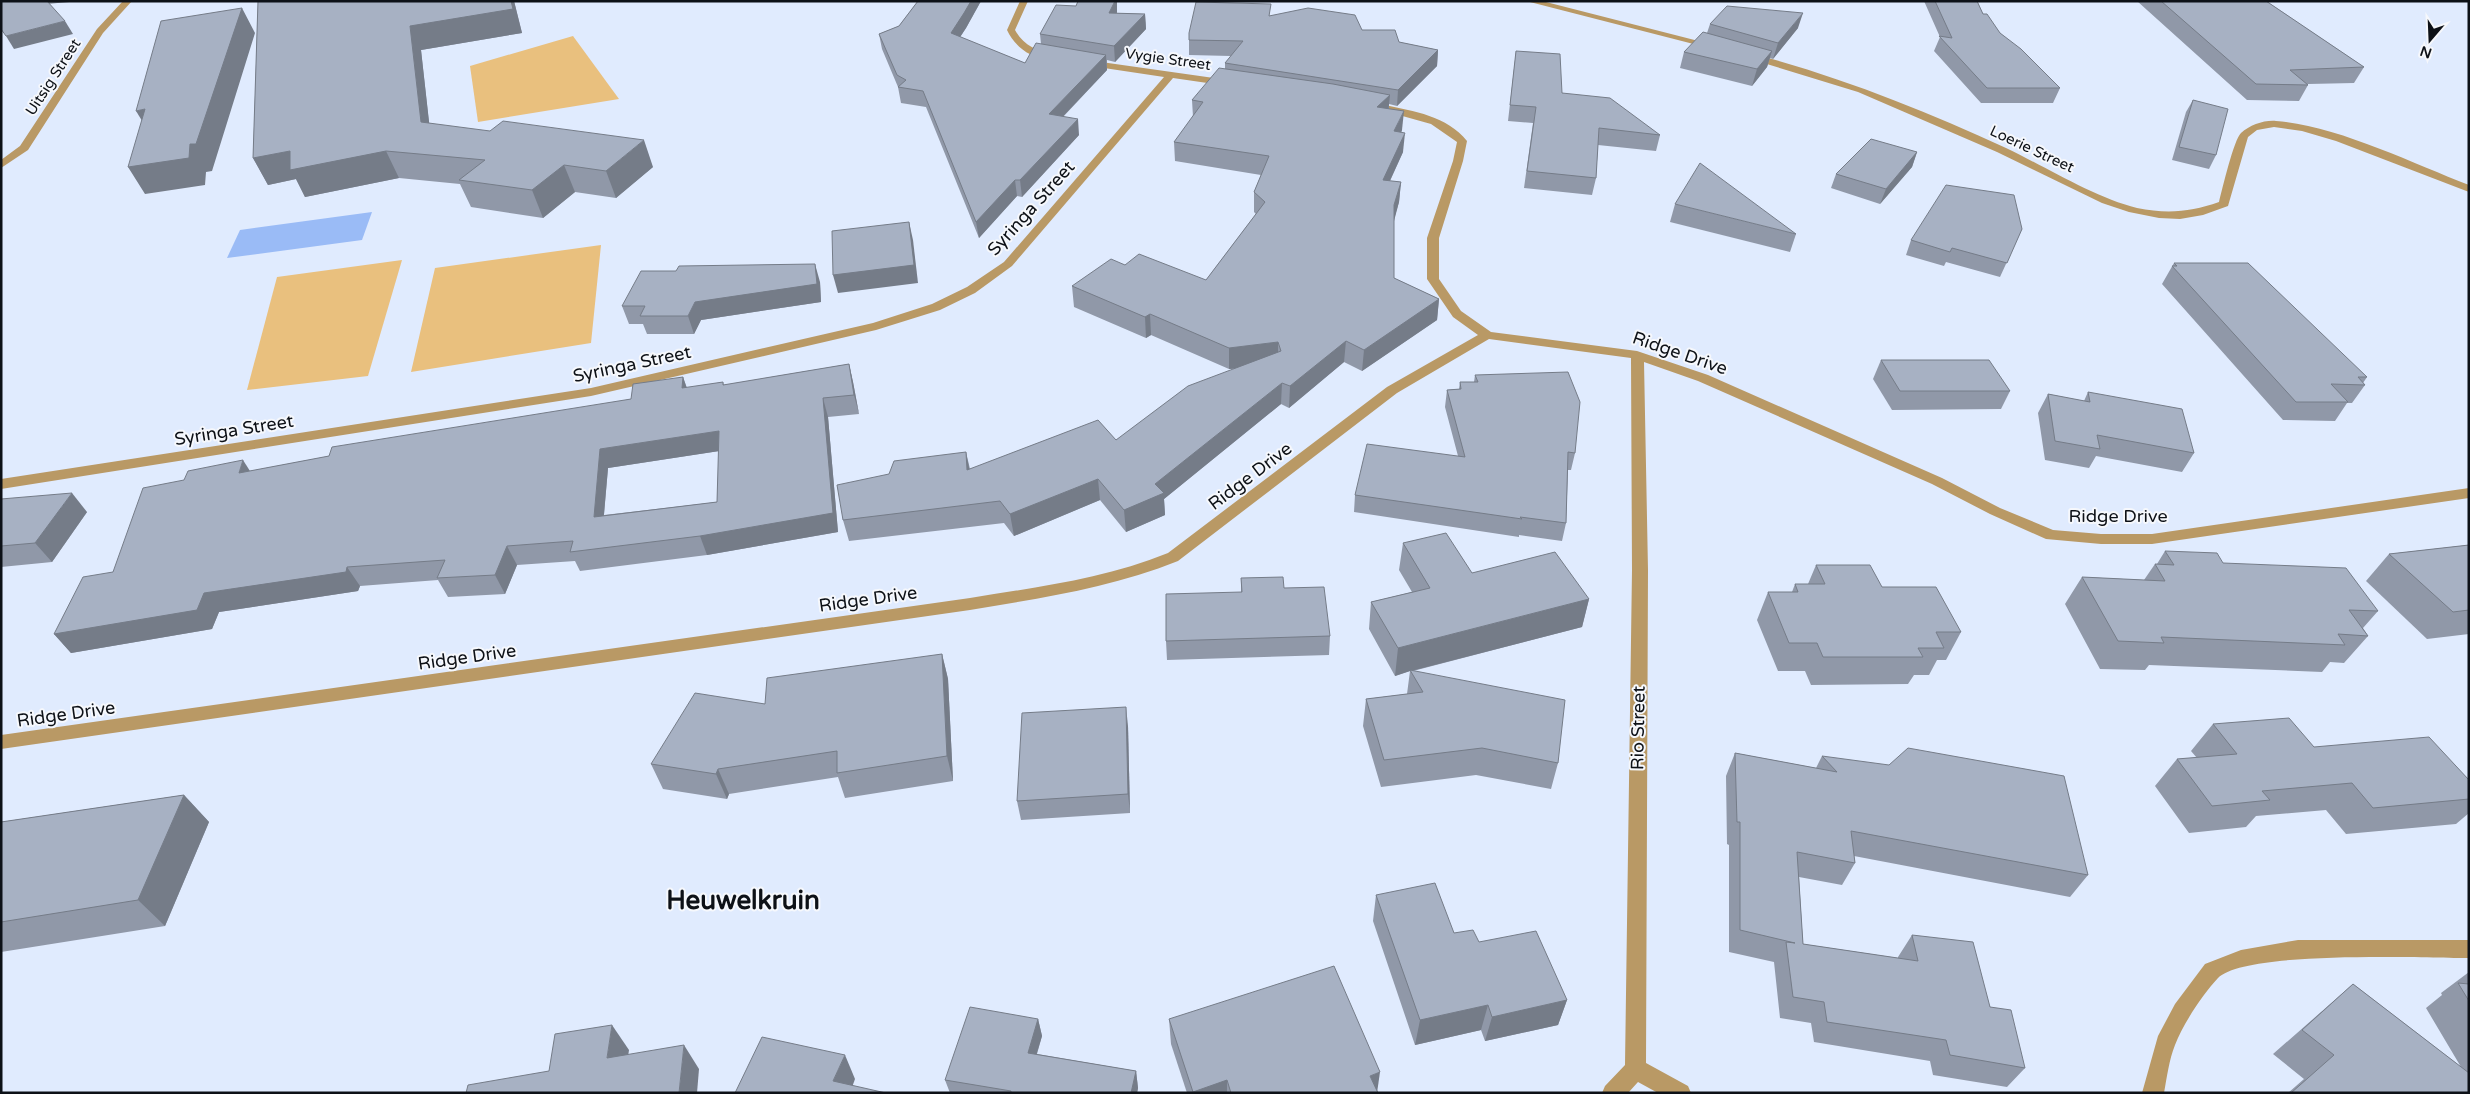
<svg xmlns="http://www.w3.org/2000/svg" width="2470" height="1094" font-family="'Varela Round',sans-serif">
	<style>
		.green { fill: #e9c07e }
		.water { fill: #9abbf6 }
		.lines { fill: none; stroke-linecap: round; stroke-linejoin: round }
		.minor { fill: #b99965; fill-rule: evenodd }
		.wall { fill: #9098a8; fill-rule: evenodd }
		.shaded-wall { fill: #757c88 }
		.building { fill: #a7b1c3; stroke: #757c88; fill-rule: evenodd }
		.labels { text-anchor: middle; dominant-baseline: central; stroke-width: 4; stroke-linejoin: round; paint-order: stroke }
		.far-street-label { font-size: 15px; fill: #0d1117; stroke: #f6f8fc }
		.street-label { font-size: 18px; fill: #0d1117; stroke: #f6f8fc }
		.near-district-label { font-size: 26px; font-weight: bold; fill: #0d1117; stroke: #f6f8fc }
	</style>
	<rect width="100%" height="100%" fill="#e0ebfe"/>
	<!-- green -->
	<g class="green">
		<polygon points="573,36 619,99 478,122 470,66"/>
		<polygon points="601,245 591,343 411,372 435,268"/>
		<polygon points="402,260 368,376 247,390 277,277"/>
	</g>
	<!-- water -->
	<polygon class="water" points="372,212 362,240 227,258 240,230"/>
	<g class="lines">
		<!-- minor -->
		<g class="minor">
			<polygon points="123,1 132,1 103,33 28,150 1,168 1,160 20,146 97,29"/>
			<path d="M 1020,1 L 1028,1 L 1015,30 C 1024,46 1036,50 1053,54 L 1053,58 C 1033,61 1015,47 1007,30 Z"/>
			<polygon points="1526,1 1542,1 1718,46 1713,49"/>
			<path d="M 1750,53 C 1838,76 1924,110 2006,148 C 2046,167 2095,198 2137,208 C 2167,214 2191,212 2219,202 C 2222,190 2234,139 2241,133 C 2250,125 2264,120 2276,121 C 2335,125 2412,163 2469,185 L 2469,192 L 2336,141 L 2302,131 L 2274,127 L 2257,130 L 2248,137 L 2228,206 L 2203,215 L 2180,219 L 2159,218 L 2129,212 L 2102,203 L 1997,152 L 1858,92 L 1747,58 L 1745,56 Z"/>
			<polygon points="1087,60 1228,80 1233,83 1228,86 1173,78 1012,266 975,293 940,310 876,330 591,396 1,489 1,479 591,388 873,323 932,304 967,287 1004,262 1164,77 1084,65 1082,63"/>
			<path d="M 1384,105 C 1414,111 1447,116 1467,141 L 1463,161 L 1439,238 L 1439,279 L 1461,311 L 1491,332 L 1637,351 L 1708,375 L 1942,478 L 2000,508 L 2053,530 L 2101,534 L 2152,534 L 2469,488 L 2469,498 L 2152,544 L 2101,544 L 2046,539 L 1990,514 L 1932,484 L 1698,381 L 1644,362 L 1648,570 L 1646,1063 L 1688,1086 L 1691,1093 L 1658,1093 L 1638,1082 L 1628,1093 L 1602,1093 L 1605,1086 L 1625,1065 L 1632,570 L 1631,358 L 1489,339 L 1397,393 L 1178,561 C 1111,588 1041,598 970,610 L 1,749 L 1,735 L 970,598 C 1037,587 1104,579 1168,553 L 1387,387 L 1478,335 L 1453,317 L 1427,279 L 1427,238 L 1453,161 L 1457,142 L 1431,124 L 1381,110 L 1379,108 Z"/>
			<path d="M 2298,940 L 2469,940 L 2469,958 C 2425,958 2245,950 2218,978 C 2203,994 2183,1024 2175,1045 C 2169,1060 2167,1077 2164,1093 L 2142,1093 L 2158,1036 L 2175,1004 L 2205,964 L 2241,950 Z"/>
		</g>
	</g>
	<!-- wall -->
	<g class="wall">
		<polygon points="258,1 514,1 522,33 421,50 429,123 653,167 616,198 575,192 543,218 471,207 460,184 399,178 305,197 296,179 268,185 253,158"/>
		<polygon points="918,1 981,1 966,28 960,37 1025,63 1041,44 1040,34 1076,6 1078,1 1117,1 1117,13 1145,14 1146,29 1115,62 1107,60 1107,70 1063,117 1079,135 1022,197 1017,196 979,238 926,107 901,103 898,87 882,49 879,34 899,26"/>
		<polygon points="1924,1 1977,1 1983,14 2000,33 2060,88 2053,103 1981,103 1934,51 1940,37"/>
		<polygon points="2137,1 2266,1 2364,67 2354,83 2308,84 2308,85 2299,101 2247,100"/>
		<polygon points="1271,16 1362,30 1399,42 1438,50 1437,66 1397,106 1389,104 1389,109 1402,130 1401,133 1403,152 1390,181 1401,182 1399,202 1394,219 1394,278 1439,299 1437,320 1362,371 1344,362 1289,408 1281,404 1164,499 1165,515 1126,532 1100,500 1014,536 1004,523 849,541 843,520 966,452 970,469 1116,440 1235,369 1229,369 1151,335 1146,338 1074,307 1072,286 1125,265 1206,280 1256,214 1254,212 1254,192 1261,175 1175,161 1174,142 1193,117 1192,100 1225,69 1225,63 1231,56 1189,55 1189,40"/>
		<polygon points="1710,24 1798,28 1773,59 1770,58 1767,67 1752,86 1680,68 1684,52 1707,33"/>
		<polygon points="1516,51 1562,93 1660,135 1656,151 1598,145 1596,178 1592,195 1524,188 1533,123 1508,121"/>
		<polygon points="2193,100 2216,155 2209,169 2172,160 2186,112"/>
		<polygon points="1917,152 1912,167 1880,204 1831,188 1836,174"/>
		<polygon points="1675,204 1796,234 1790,252 1670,222"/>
		<polygon points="2022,229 2000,277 1946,262 1944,266 1906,255 1911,240"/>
		<polygon points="2174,263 2367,377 2363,383 2365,385 2352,403 2347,403 2335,421 2283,420 2162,284"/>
		<polygon points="820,282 821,302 701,320 694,334 647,334 643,324 629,324 622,306"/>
		<polygon points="1881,360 2010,391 2001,409 1892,410 1873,379"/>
		<path d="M 849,364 L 853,382 L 859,414 L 828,417 L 838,532 L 707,555 L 580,571 L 575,561 L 517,565 L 505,594 L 448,597 L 438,580 L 360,586 L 358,591 L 219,612 L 212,629 L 71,653 L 54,634 L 113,572 L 250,471 L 631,399 L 683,377 L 687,388 L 723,382 L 724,385 ZM 719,451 L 717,502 L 604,515 L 608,468 Z"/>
		<polygon points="1475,375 1575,453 1571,470 1568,470 1566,523 1562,541 1519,535 1519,537 1354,512 1355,495 1458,456 1445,407 1447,390 1459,389 1460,382 1474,382"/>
		<polygon points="2088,392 2194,453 2182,472 2096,456 2089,468 2045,460 2038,413 2048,394 2084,401"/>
		<polygon points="1,499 87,512 52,562 1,567"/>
		<polygon points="1403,543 1472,573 1589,599 1582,627 1413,671 1558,763 1551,789 1476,775 1381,787 1363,726 1366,699 1407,694 1410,671 1395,676 1369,629 1371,602 1412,592 1399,570"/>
		<polygon points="2469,545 2469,634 2427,639 2366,581 2389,554"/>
		<polygon points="2165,551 2223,563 2378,611 2363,628 2368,636 2344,663 2330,662 2322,672 2149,665 2145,670 2100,669 2065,604 2082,577 2144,580 2155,564 2157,564"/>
		<polygon points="1816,565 1882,587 1961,632 1946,660 1937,660 1929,675 1914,675 1908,684 1811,685 1805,671 1778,671 1757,620 1768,592 1792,592 1795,584 1808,584"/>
		<polygon points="1241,578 1330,636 1329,655 1167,660 1166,641 1241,592"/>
		<polygon points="942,654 948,679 953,781 845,798 838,777 729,794 727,799 663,789 651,764 765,704"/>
		<polygon points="2213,724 2314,747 2469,780 2469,813 2456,824 2346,834 2326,810 2256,816 2246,827 2189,833 2155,786 2177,759 2197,758 2191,751"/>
		<polygon points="1128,726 1130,813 1021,820 1017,801"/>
		<polygon points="1735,753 1816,768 1822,756 2088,875 2070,897 1854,856 1855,863 1842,885 1799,877 1803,944 1898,958 1898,957 1912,935 1990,1007 2025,1068 2007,1087 1933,1075 1930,1061 1814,1042 1811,1023 1780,1018 1774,962 1729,952 1729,845 1727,844 1726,776"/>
		<polygon points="184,795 209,822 165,926 1,952 1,822"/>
		<polygon points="1376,895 1454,933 1479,942 1567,1000 1558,1025 1485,1041 1481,1030 1415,1045 1373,921"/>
		<polygon points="2469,972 2469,1072 2468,1072 2469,1093 2288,1093 2304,1079 2273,1054 2353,984 2461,1067 2426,1008 2442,995 2441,993"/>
		<polygon points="1038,1019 1042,1036 1037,1054 1136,1071 1138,1088 1137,1093 950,1093 945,1080"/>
		<polygon points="1169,1019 1377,1091 1378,1093 1187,1093 1171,1044"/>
	</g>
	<!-- shaded-wall -->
	<g class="shaded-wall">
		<polygon points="44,1 81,1 46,4"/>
		<polygon points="511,1 514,1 522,33 421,50 432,148 421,122 410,26"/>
		<polygon points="971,1 981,1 966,28 953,48 951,33"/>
		<polygon points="1115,1 1117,1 1117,12 1110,28 1109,13"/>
		<polygon points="242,8 255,33 212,171 206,172 205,185 145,194 128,167 190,144"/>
		<polygon points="1803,13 1798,28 1773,59 1778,43"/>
		<polygon points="1145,14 1146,29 1115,62 1114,46"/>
		<polygon points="65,21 73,34 14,49 6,36"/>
		<polygon points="1438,50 1437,66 1397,106 1398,90"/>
		<polygon points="1772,51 1767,67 1752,86 1757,69"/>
		<polygon points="1106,55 1107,70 1050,130 1049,114"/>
		<polygon points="1390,95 1388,114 1377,107"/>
		<polygon points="145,109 152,137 136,111"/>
		<polygon points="1404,111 1402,130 1393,151 1394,131"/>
		<polygon points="1078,119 1079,135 1022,197 1020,180"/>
		<polygon points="1405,133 1403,152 1381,200 1383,180"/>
		<polygon points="644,140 653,167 616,198 606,171"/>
		<polygon points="290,151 386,151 399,178 305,197 296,179 268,185 253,158"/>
		<polygon points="1917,152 1912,167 1880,204 1886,189"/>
		<polygon points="564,165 575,192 543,218 532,190"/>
		<polygon points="1015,180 1017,196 979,238 976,222"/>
		<polygon points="1401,182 1399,202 1393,225 1394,205"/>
		<polygon points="909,222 913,240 918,283 838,293 833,275"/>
		<polygon points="815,264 820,282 821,302 701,320 694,334 688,316 695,302"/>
		<polygon points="1439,299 1437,320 1362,371 1364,350"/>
		<polygon points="1150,314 1151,335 1146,338 1145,317"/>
		<polygon points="1346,341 1344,362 1289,408 1290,386"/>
		<polygon points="1278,342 1278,363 1229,369 1229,348"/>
		<polygon points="849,364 853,382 859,414 854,395"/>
		<polygon points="683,377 689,395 682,388"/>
		<polygon points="1282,383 1281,404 1164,499 1165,515 1126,532 1124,510 1155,484"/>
		<polygon points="823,398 828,417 838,532 707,555 700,536"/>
		<polygon points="719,431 726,450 608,468 602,536 594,517 600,449"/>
		<polygon points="966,452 970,473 967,470"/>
		<polygon points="243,460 255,479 239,473"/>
		<polygon points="1098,479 1100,500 1014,536 1010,514"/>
		<polygon points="72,493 87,512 52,562 35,543"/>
		<polygon points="507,546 517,565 505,594 495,575"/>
		<polygon points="347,567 360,586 358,591 219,612 212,629 71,653 54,634 204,593"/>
		<polygon points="1589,599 1582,627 1411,671 1410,670 1410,671 1395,676 1398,648"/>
		<polygon points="942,654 948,679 953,781 947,756"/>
		<polygon points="1126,707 1128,726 1130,813 1128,794"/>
		<polygon points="718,769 729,794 727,799 716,774"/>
		<polygon points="184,795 209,822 165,926 138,900"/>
		<polygon points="1567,1000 1558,1025 1485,1041 1492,1017"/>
		<polygon points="1488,1005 1481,1030 1415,1045 1420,1020"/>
		<polygon points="1038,1019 1042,1036 1032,1069 1028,1053"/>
		<polygon points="612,1025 629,1050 624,1082 607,1058"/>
		<polygon points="684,1045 699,1069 697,1093 679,1093"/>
		<polygon points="845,1055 855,1079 850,1093 833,1081"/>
		<polygon points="1136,1071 1138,1088 1137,1093 1131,1093"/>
		<polygon points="1380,1072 1377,1093 1370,1076"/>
		<polygon points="1227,1080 1227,1093 1193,1093 1193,1092"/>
	</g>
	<!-- building -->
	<g class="building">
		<polygon points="1,1 47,1 65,21 6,36 1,29"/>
		<polygon points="258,1 511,1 513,9 410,26 421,122 490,131 503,121 644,140 606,171 564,165 532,190 459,180 485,160 386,151 290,170 290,151 253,158"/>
		<polygon points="918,1 971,1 964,13 951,33 1025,63 1036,43 1106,55 1049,114 1078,119 1020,180 1015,180 976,222 923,91 898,87 906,80 897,75 879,34 899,26"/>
		<polygon points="1078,1 1115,1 1109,13 1145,14 1114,46 1040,34 1056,5 1076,6"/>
		<polygon points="1935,1 1977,1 1983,14 1987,14 2000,33 2021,49 2060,88 1987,88 1939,36 1952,38"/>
		<polygon points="2161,1 2266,1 2364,67 2290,70 2308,85 2256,84"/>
		<polygon points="1196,2 1271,4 1269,16 1308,8 1355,15 1362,30 1395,30 1399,42 1438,50 1398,90 1225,63 1243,41 1189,40 1189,33"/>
		<polygon points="1727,6 1803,13 1778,43 1710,24"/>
		<polygon points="242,8 196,144 190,144 189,158 128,167 145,109 136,111 161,21"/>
		<polygon points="1703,32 1772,51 1757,69 1684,52"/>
		<polygon points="1516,51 1560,54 1562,93 1610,98 1660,135 1599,128 1596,178 1527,171 1536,107 1510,105"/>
		<polygon points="1219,68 1333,84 1390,95 1377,107 1404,111 1394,131 1405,133 1383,180 1401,182 1394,205 1394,278 1439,299 1364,350 1346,341 1290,386 1282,383 1155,484 1164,493 1124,510 1098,479 1010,514 1000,501 843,520 837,485 889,474 894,461 966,452 967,470 1098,420 1116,440 1188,386 1281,351 1278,342 1229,348 1150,314 1145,317 1072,286 1111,259 1125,265 1139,254 1206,280 1265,202 1254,192 1269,156 1174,142 1203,102 1192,100"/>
		<polygon points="2193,100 2228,109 2216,155 2179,147"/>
		<polygon points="1871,139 1917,152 1886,189 1836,174"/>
		<polygon points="1700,163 1796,234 1675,204"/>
		<polygon points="1946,185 2014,195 2022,229 2007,263 1952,248 1950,252 1911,240"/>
		<polygon points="909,222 914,265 833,275 832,231"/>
		<polygon points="2174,263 2248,263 2367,377 2358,377 2365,385 2331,384 2348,402 2296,402 2172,266 2177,266"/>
		<polygon points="815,264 817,284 695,302 688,316 640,316 645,306 622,306 641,271 676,271 679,266"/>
		<polygon points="1881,360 1989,360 2010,391 1900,391"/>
		<path d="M 849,364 L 854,395 L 823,398 L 833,513 L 700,536 L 570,552 L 573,541 L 507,546 L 495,575 L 437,578 L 445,560 L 347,567 L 346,572 L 204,593 L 197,610 L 54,634 L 83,577 L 113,572 L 143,488 L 184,480 L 188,471 L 243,460 L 239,473 L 329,456 L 332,447 L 631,399 L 633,384 L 683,377 L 682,388 L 723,382 L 723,385 ZM 719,431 L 717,502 L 594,517 L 600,449 Z"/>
		<polygon points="1568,372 1580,402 1575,453 1568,452 1566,523 1520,517 1522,519 1355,495 1367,444 1465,457 1447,390 1461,389 1460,382 1478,382 1475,375"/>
		<polygon points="2088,392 2182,409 2194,453 2097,435 2100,449 2055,441 2048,394 2090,402"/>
		<polygon points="72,493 35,543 1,546 1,499"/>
		<polygon points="1446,533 1472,573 1555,552 1589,599 1398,648 1371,602 1430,588 1403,543"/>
		<polygon points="2469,545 2469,610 2453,612 2389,554"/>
		<polygon points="2165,551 2217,553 2223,563 2346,568 2378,611 2349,610 2368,636 2338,634 2345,645 2161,637 2164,643 2118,641 2082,577 2165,581 2155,564 2174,565"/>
		<polygon points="1816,565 1870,565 1882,587 1936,587 1961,632 1936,632 1944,648 1918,648 1923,657 1823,657 1817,643 1789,643 1768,592 1798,592 1795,584 1825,584"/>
		<polygon points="1283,577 1284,588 1324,587 1330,636 1166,641 1166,594 1242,592 1241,578"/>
		<polygon points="942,654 947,756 837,773 837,751 718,769 716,774 651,764 695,693 765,704 767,678"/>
		<polygon points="1410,670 1565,700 1558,763 1482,748 1384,760 1366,699 1423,692"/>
		<polygon points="1126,707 1128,794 1017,801 1022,713"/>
		<polygon points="2289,718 2314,747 2429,737 2469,780 2469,799 2373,808 2352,783 2262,791 2270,800 2212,806 2177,759 2237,754 2213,724"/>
		<polygon points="1908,748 2064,776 2088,875 1851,831 1855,863 1797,852 1803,944 1918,961 1912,935 1973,942 1990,1007 2011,1010 2025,1068 1950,1055 1946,1040 1827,1022 1824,1002 1793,997 1786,942 1795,943 1740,930 1740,822 1737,822 1735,753 1837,772 1822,756 1889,765"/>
		<polygon points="184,795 138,900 1,922 1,822"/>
		<polygon points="1435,883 1454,933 1473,930 1479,942 1536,931 1567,1000 1492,1017 1488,1005 1420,1020 1376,895"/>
		<polygon points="1334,966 1380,1072 1370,1076 1378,1093 1231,1093 1227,1080 1193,1092 1169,1019"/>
		<polygon points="2458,983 2469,984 2469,1001"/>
		<polygon points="2353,984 2469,1073 2469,1093 2291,1093 2334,1055 2302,1030"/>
		<polygon points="970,1007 1038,1019 1028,1053 1136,1071 1131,1093 1011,1093 1011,1091 945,1080"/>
		<polygon points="612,1025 607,1058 684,1045 679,1093 466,1093 468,1085 549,1071 555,1034"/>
		<polygon points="762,1037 845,1055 833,1081 886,1093 735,1093"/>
	</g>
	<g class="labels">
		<!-- far-street labels -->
		<g class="far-street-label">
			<text transform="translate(1168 59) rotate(8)">Vygie Street</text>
			<text transform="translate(53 77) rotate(-57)">Uitsig Street</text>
			<text transform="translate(2032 149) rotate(25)">Loerie Street</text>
		</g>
		<!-- street labels -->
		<g class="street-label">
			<text transform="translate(1031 208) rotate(-48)">Syringa Street</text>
			<text transform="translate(1680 353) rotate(19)">Ridge Drive</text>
			<text transform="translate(632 364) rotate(-12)">Syringa Street</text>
			<text transform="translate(234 430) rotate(-9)">Syringa Street</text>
			<text transform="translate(1250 476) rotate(-37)">Ridge Drive</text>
			<text x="2118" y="516">Ridge Drive</text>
			<text transform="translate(868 599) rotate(-8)">Ridge Drive</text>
			<text transform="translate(467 657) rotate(-8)">Ridge Drive</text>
			<text transform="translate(66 714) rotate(-8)">Ridge Drive</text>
			<text transform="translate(1638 728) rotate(-89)">Rio Street</text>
		</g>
		<!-- near-district labels -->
		<g class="near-district-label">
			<text x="743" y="900">Heuwelkruin</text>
		</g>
	</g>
	<!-- border -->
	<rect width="2470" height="1094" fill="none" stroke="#0d1117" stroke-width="5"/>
	<!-- north arrow -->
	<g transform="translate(2430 40) rotate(199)" stroke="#f6f8fc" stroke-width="4" paint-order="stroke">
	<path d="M0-4L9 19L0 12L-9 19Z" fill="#0d1117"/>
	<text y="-8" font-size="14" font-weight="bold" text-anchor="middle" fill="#0d1117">N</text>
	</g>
</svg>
